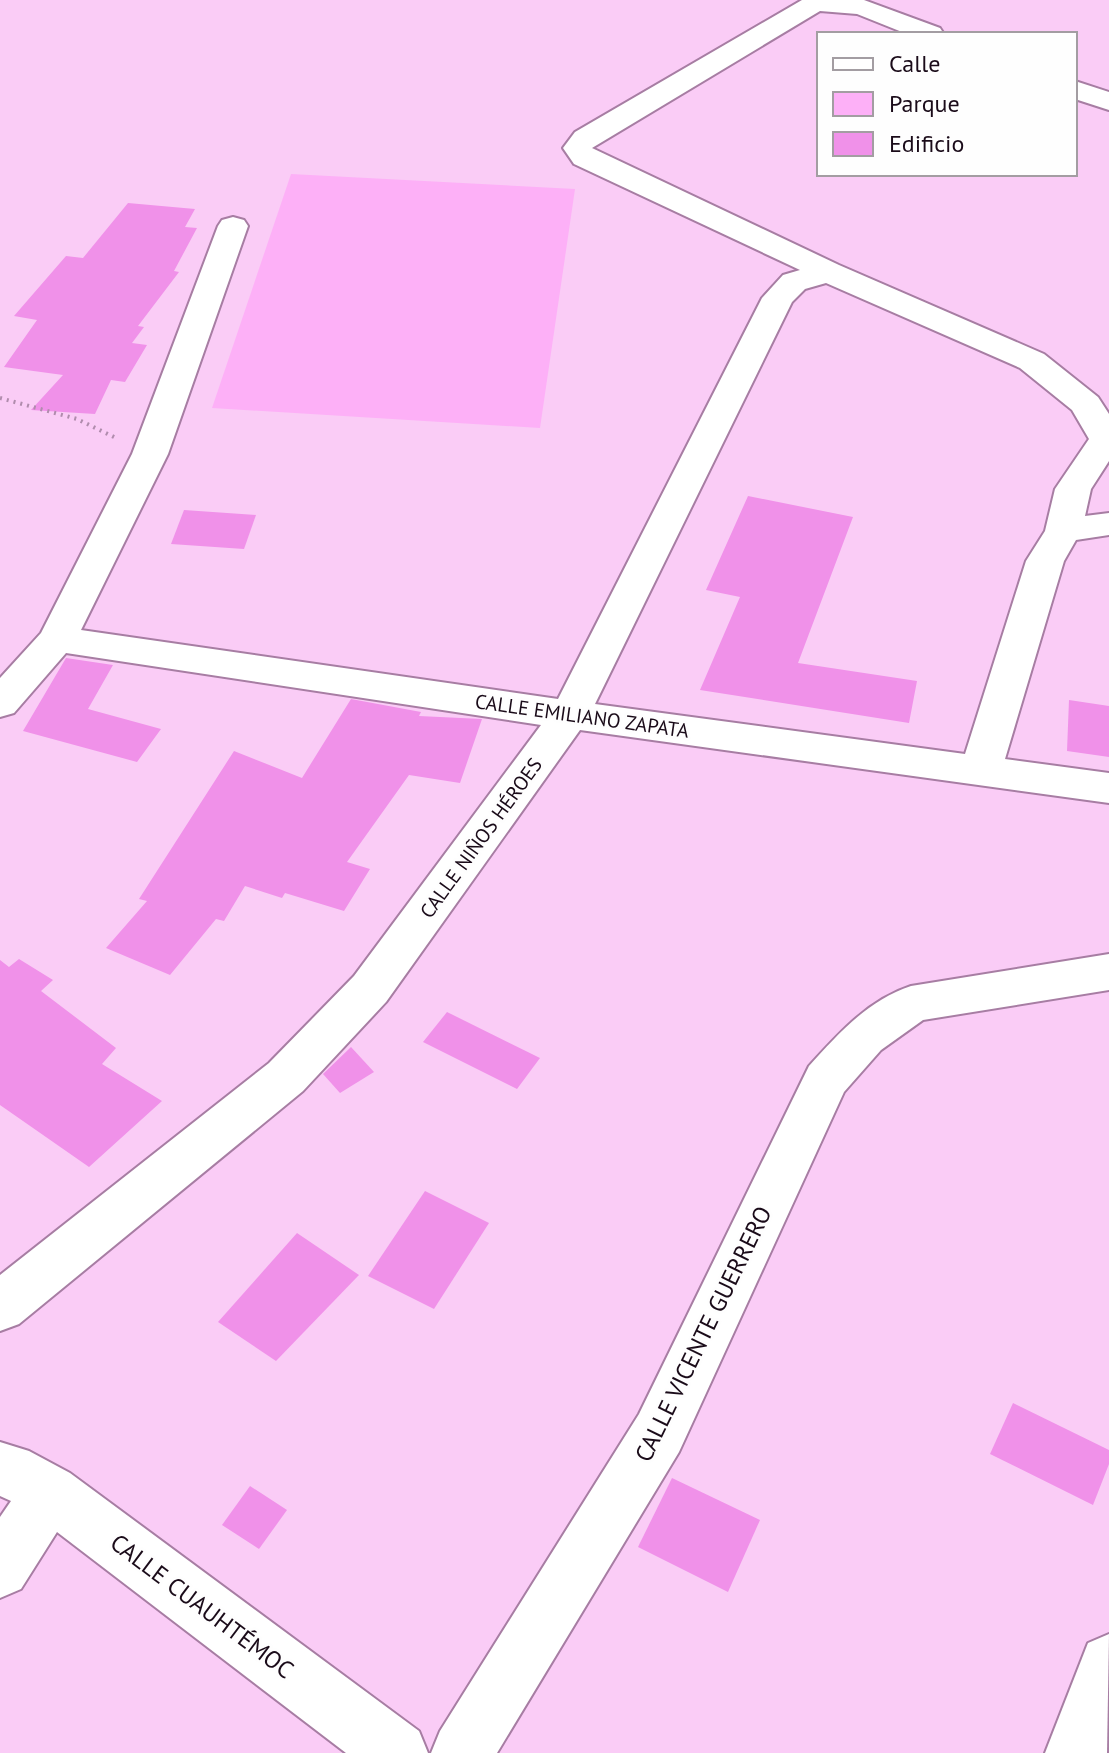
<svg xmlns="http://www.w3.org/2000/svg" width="1109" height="1753" font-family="'PT Sans',sans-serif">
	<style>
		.green { fill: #fdb0f7 }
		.building { fill: #f091e9 }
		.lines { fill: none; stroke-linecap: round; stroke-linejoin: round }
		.minor-casing { stroke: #a77da3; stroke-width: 4 }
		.path { stroke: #b08cad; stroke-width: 4; stroke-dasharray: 2 5; stroke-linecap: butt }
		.minor { fill: #fff; fill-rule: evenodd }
		.labels { text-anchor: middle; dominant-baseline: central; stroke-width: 6; stroke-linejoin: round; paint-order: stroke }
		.street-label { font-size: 20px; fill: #1a0b19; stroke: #fefefe }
		.near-street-label { font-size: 24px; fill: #1a0b19; stroke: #fefefe }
	</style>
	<rect width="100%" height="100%" fill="#faccf6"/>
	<!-- green -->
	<polygon class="green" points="291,174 575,189 540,428 212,408"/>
	<!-- building -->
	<g class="building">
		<polygon points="128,203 195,209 185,227 197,228 174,271 179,272 138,326 144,327 132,343 147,345 125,382 111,380 95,414 31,410 63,375 4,367 37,320 14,316 66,256 83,258"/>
		<polygon points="748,496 853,517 798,663 917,681 909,723 700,690 740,597 706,590"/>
		<polygon points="184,510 256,515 244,549 171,544"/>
		<polygon points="66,658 113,665 88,709 161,729 137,762 23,731"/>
		<polygon points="351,699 421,712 419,716 482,719 460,783 409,775 347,862 370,869 344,911 285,893 282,898 245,886 224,921 216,919 170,975 106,948 147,901 139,899 234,751 302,778"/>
		<polygon points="1069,700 1109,706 1109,757 1067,751"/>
		<polygon points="19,959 53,980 41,991 116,1048 102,1064 162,1101 89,1167 0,1105 0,960 9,967"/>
		<polygon points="447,1012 540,1058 517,1089 423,1042"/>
		<polygon points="351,1047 374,1072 340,1093 323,1074"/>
		<polygon points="425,1191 489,1223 434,1309 368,1276"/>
		<polygon points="297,1233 359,1275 276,1361 218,1322"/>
		<polygon points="1013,1403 1109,1450 1109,1464 1093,1505 990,1454"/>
		<polygon points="672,1478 760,1520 728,1592 638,1547"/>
		<polygon points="250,1486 287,1510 259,1549 222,1525"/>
	</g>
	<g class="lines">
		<defs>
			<g id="minor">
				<path d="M 802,0 L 864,0 L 940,28 L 944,34 L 907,34 L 857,14 L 820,11 L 592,148 L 839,265 L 1044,354 L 1098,397 L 1109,414 L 1109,461 L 1091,489 L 1085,516 L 1109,513 L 1109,535 L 1076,540 L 1064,561 L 1005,759 L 1109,773 L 1109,803 L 580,730 L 386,1002 L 303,1091 L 19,1324 L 0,1331 L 0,1275 L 269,1063 L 354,976 L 541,725 L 66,653 L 14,713 L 0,717 L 0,678 L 41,633 L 132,454 L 218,226 L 222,220 L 233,217 L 244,220 L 248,226 L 168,454 L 81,630 L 558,699 L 762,298 L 783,275 L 800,270 L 574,164 L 563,148 L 575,132 ZM 826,283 L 1020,368 L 1072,410 L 1089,439 L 1055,489 L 1045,531 L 1026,561 L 965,754 L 595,704 L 792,302 L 805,289 Z"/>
				<polygon points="1075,81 1109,92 1109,110 1075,99"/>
				<path d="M 1109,954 L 1109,990 L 923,1020 L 881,1050 L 844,1092 L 679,1452 L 497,1753 L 431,1753 L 440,1731 L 639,1414 L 809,1066 C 838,1034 868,1000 911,986 Z"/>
				<polygon points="0,1442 29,1451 70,1473 419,1731 428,1753 346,1753 57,1532 21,1589 0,1598 0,1517 11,1501 0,1496"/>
				<polygon points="1109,1634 1107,1753 1045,1753 1088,1643"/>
			</g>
		</defs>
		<!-- minor casing -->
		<use href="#minor" class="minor-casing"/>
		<!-- path -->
		<polyline class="path" points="0,398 77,419 116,438"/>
		<!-- minor -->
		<use href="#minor" class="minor"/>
	</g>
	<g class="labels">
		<!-- street labels -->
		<g class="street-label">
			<text transform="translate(582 716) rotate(8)">CALLE EMILIANO ZAPATA</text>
			<text transform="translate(481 838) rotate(-54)">CALLE NIÑOS HÉROES</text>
		</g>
		<!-- near-street labels -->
		<g class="near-street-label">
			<text transform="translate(703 1334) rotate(-64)">CALLE VICENTE GUERRERO</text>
			<text transform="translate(202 1606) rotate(37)">CALLE CUAUHTÉMOC</text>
		</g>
	</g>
	<!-- legend -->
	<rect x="817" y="32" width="260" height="144" fill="#fefefe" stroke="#a39da2" stroke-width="2"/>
	<rect x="833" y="58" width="40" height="12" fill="#ffffff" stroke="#a39da2" stroke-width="2"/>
	<text x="889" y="72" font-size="24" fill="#1a0b19">Calle</text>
	<rect x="833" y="92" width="40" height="24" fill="#fdb0f7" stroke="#a39da2" stroke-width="2"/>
	<text x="889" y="112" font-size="24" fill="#1a0b19">Parque</text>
	<rect x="833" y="132" width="40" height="24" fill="#f091e9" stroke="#a39da2" stroke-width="2"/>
	<text x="889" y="152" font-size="24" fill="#1a0b19">Edificio</text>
</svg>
